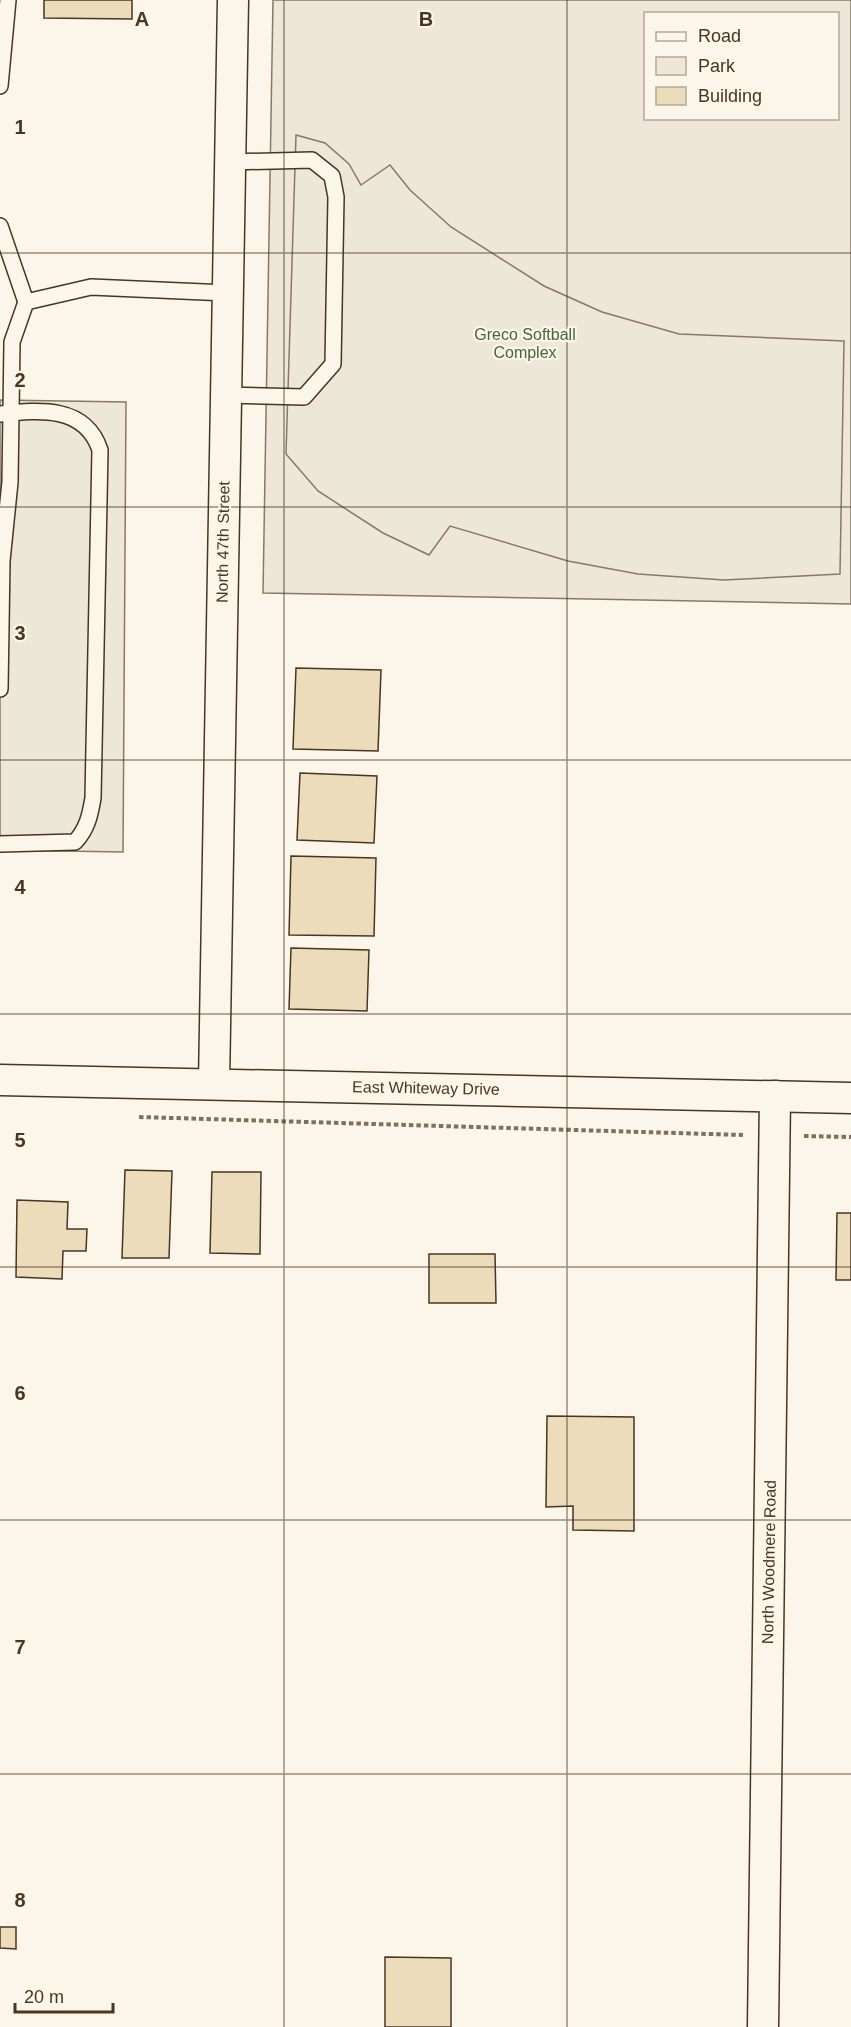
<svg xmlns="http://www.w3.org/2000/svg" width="851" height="2027" font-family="Arial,sans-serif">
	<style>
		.green { fill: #ede6d9; stroke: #887966; stroke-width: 1.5; fill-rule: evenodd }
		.parking { fill: #ede7d9; stroke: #887966; stroke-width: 1.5 }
		.building { fill: #ecdcbc; stroke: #4a3520; stroke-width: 1.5 }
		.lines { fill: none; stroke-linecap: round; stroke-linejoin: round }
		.service-casing { stroke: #4a3520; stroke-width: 18 }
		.minor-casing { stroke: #4a3520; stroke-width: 33 }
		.path { stroke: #7f6f5c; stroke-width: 4; stroke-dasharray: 4.5 3; stroke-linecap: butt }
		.service { stroke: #fbf6e9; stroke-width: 15 }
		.minor { stroke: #fbf6e9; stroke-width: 30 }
		.grid { fill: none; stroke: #4a3520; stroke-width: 1.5; stroke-opacity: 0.55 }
		.labels { text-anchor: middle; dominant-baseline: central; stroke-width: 4.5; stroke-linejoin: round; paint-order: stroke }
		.park-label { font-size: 16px; fill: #436837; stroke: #fbf6e9 }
		.street-label { font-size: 16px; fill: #4a3520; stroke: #fbf6e9 }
		.grid-label { font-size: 20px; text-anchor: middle; font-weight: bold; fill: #4a3520; stroke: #fbf6e9; stroke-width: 4.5; stroke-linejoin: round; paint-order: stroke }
	</style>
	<rect width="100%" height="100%" fill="#fbf6e9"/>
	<!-- green -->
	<path class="green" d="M 273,0 L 851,0 L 851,604 L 263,593 ZM 646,14 L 838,14 L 838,118 L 646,118 Z"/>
	<!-- parking -->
	<g class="parking">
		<polygon points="296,135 325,143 349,164 361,185 390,165 410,190 451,227 544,286 602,312 679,334 844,341 840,574 724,580 638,574 568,561 450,526 429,555 383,533 318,491 286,454"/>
		<polygon points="0,400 126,402 123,852 0,850"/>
	</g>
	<!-- building -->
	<g class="building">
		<polygon points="44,0 132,0 132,19 44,18"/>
		<polygon points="296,668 381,670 378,751 293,749"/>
		<polygon points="300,773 377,776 374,843 297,840"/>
		<polygon points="291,856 376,858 374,936 289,935"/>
		<polygon points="291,948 369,950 367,1011 289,1009"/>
		<polygon points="125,1170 172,1171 169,1258 122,1258"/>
		<polygon points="212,1172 261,1172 260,1254 210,1253"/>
		<polygon points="17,1200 68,1202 67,1229 87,1229 86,1251 63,1251 62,1279 16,1277"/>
		<polygon points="837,1213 851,1213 851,1280 836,1280"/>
		<polygon points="429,1254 495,1254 496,1303 429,1303"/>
		<polygon points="547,1416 634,1417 634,1531 573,1530 573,1506 546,1507"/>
		<polygon points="0,1927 16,1927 16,1949 0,1948"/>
		<polygon points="385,1957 451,1958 451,2027 385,2027"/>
	</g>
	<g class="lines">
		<defs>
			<g id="service">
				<polyline points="0,86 8,0"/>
				<polyline points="0,226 26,302"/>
				<polyline points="226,395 304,397 333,364 336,197 332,176 312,160 230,162"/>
				<path d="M 0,414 C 39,410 85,405 100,450 L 93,798 C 90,816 87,829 75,842 L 0,844"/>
				<polyline points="0,689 2,561 10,482 12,342 26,302 91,287 227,293"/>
			</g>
			<g id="minor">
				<polyline points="0,1080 851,1098"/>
				<polyline points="214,1083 233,0"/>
				<polyline points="763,2027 775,1096"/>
			</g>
		</defs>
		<!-- service casing -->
		<use href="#service" class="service-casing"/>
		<!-- minor casing -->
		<use href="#minor" class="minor-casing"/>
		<!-- path -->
		<g class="path">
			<polyline points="139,1117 743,1135"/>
			<polyline points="804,1136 851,1137"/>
		</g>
		<!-- service -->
		<use href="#service" class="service"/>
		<!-- minor -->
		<use href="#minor" class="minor"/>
	</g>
	<!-- grid -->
	<path class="grid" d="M 284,0 L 284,2027M 567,0 L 567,2027M 0,253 L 851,253M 0,507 L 851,507M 0,760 L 851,760M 0,1014 L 851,1014M 0,1267 L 851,1267M 0,1520 L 851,1520M 0,1774 L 851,1774"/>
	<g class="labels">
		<!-- park labels -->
		<g class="park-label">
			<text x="525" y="334">Greco Softball<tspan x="525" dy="18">Complex</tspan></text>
		</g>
		<!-- street labels -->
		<g class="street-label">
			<text transform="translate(223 542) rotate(-89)">North 47th Street</text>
			<text transform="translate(426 1088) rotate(1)">East Whiteway Drive</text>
			<text transform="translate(769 1562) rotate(-89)">North Woodmere Road</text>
		</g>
	</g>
	<g class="grid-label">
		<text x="142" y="26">A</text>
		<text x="426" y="26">B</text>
		<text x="20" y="134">1</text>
		<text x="20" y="387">2</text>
		<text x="20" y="640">3</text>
		<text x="20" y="894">4</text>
		<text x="20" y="1147">5</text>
		<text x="20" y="1400">6</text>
		<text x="20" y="1654">7</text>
		<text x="20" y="1907">8</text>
	</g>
	<!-- legend -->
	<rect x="644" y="12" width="195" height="108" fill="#fbf6e9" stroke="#b4a999" stroke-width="1.5"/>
	<rect x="656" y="32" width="30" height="9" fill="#fbf6e9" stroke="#b4a999" stroke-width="1.5"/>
	<text x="698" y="42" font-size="18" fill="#4a3520">Road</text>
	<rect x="656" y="57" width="30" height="18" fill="#ede6d9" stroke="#b4a999" stroke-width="1.5"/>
	<text x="698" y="72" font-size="18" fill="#4a3520">Park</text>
	<rect x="656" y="87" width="30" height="18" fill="#ecdcbc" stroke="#b4a999" stroke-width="1.5"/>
	<text x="698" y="102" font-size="18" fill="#4a3520">Building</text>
	<!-- scale -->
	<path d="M15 2003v9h98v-9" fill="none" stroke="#4a3520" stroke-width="3"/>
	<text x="24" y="2003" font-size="18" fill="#4a3520" stroke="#fbf6e9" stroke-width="4.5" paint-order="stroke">20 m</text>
</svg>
